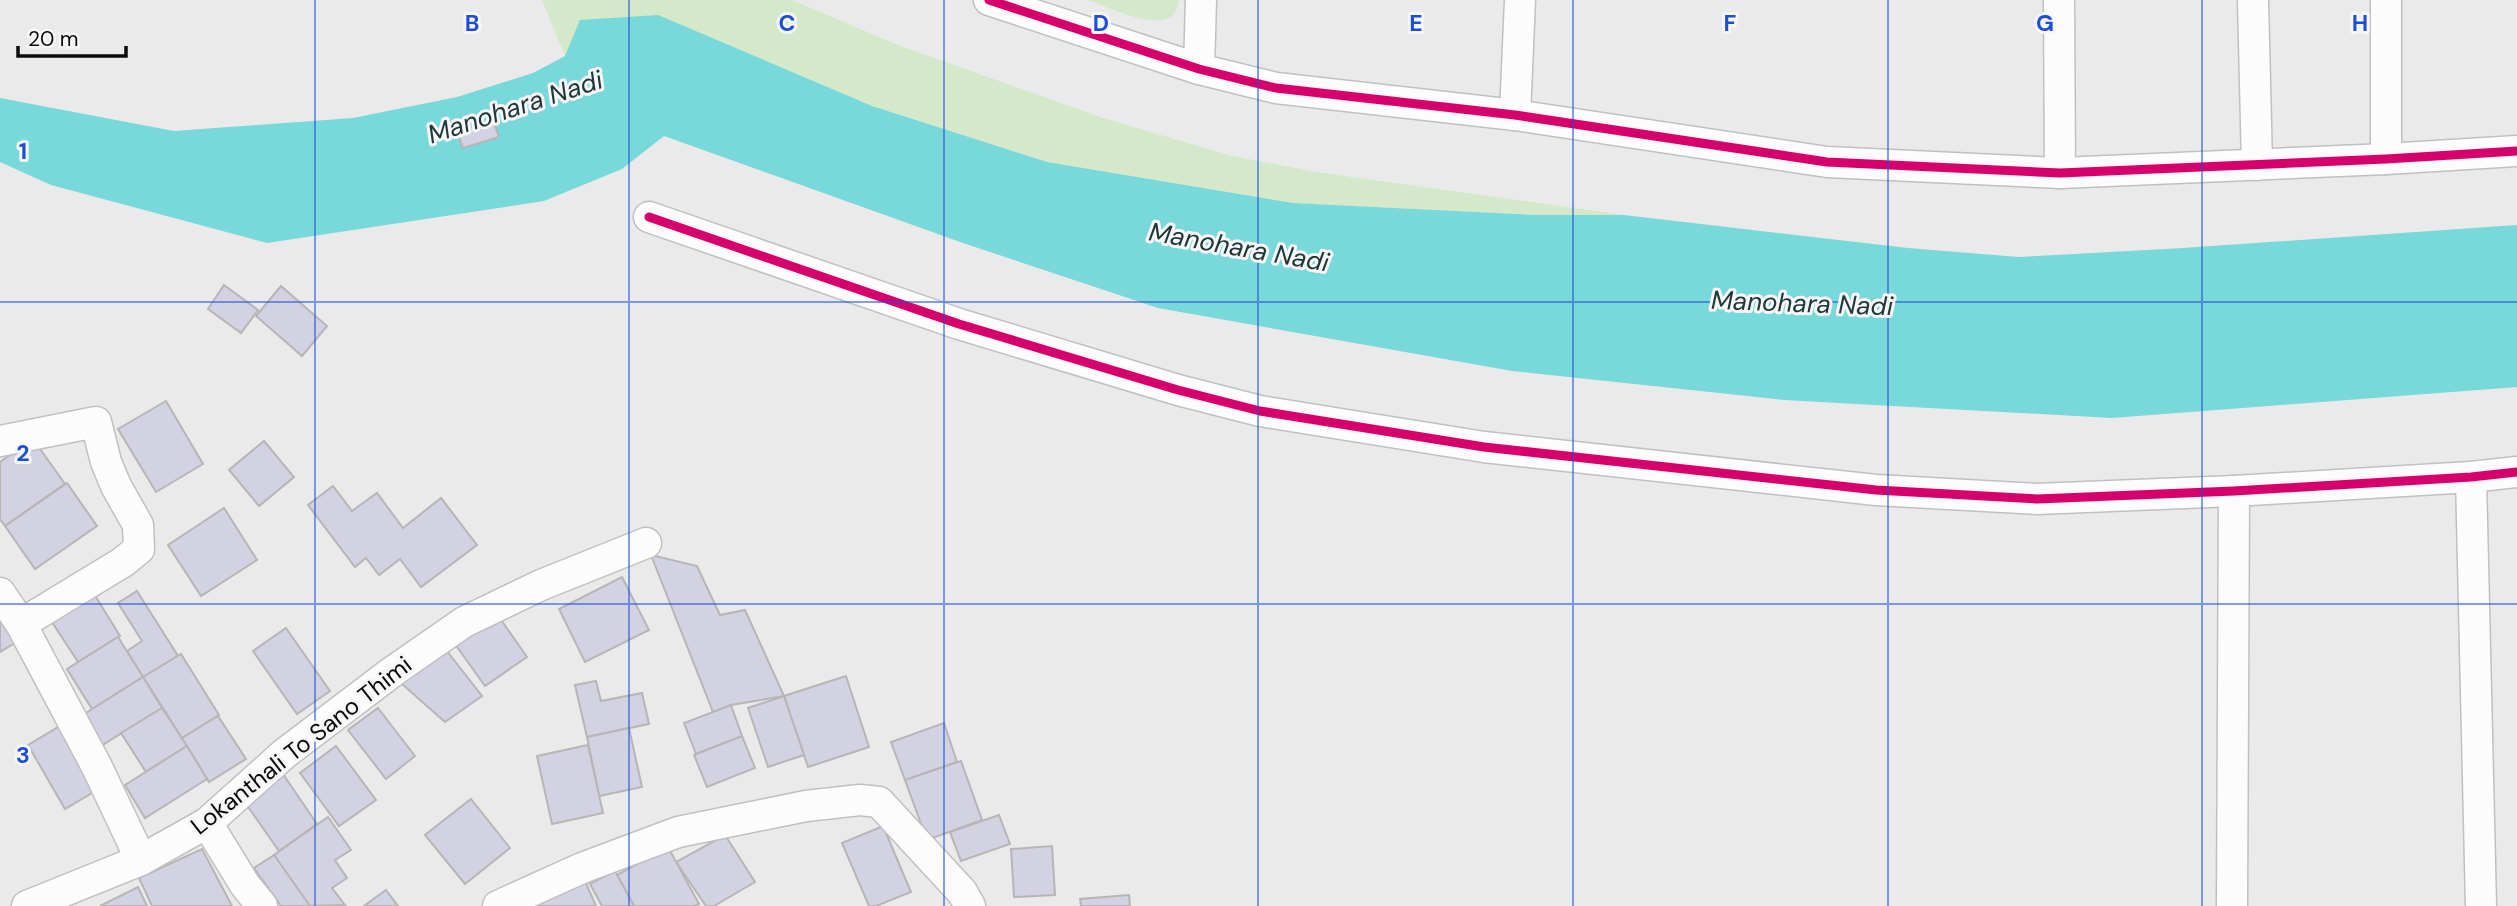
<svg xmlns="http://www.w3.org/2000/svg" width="2517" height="906" font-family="'DM Sans',sans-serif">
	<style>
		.green { fill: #d3e9c9 }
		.water { fill: #78d8da }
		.building { fill: #d2d2e2; stroke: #b6b6b6; stroke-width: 2 }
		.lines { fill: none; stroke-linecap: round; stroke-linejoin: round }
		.minor-casing { stroke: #c0c0c1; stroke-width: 33 }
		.minor { stroke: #fcfcfc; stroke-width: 30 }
		.cycleway-casing { stroke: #f6f6f9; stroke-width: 13 }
		.cycleway { stroke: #d6006c; stroke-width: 9 }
		.grid { fill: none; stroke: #1d4ed8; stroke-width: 2; stroke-opacity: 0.55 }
		.labels { text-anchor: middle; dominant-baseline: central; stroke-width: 6; stroke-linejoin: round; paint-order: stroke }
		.street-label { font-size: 24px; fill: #0b0b0c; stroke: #f6f6f9 }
		.water-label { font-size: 26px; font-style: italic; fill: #213839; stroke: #f6f6f9 }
		.grid-label { font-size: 23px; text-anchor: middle; font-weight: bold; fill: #1d4ed8; stroke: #f6f6f9; stroke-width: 6; stroke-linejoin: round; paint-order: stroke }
	</style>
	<rect width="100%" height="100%" fill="#eaeaeb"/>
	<!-- green -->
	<g class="green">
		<polygon points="542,0 792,0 898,45 1103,118 1232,156 1316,172 1624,215 1534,215 1293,203 1047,162 872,106 565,56"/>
		<path d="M 1088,0 L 1179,0 C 1176,42 1109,7 1088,0 Z"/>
	</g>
	<!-- water -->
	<polygon class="water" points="658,15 872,106 1047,162 1293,203 1534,215 1624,215 1908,248 2019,257 2183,248 2517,225 2517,387 2112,418 1784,400 1512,371 1158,308 963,243 664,136 622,169 544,201 267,243 51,185 0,162 0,98 174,131 353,118 457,97 533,73 565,56 580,20"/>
	<!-- building -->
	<g class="building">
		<polygon points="493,120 499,137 463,148 457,131"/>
		<polygon points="224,285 258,310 241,333 208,309"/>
		<polygon points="281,286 327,326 302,356 256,316"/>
		<polygon points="166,401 203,464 156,492 118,429"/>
		<polygon points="33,439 65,484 5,526 0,519 0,462"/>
		<polygon points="264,441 294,477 259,506 229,470"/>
		<polygon points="67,483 97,526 35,569 5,526"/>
		<polygon points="333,486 352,511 377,493 403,528 441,498 477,545 421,587 400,559 379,575 366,558 355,567 308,505"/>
		<polygon points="224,508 257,560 201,596 168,545"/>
		<polygon points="651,555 697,566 720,615 745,610 784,696 731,705 713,712"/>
		<polygon points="622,577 649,630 585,662 559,609"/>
		<polygon points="91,589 120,636 78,662 48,616"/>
		<polygon points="137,591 178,656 143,677 127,651 142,641 118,603"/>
		<polygon points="0,607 20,640 0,652"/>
		<polygon points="497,614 527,657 485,686 455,644"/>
		<polygon points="286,628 330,691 297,714 253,651"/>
		<polygon points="118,637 143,677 92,709 67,669"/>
		<polygon points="443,646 482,696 445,722 402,684 405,676"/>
		<polygon points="181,654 219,715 182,738 143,677"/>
		<polygon points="846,676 869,747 808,767 784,696"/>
		<polygon points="143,677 162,708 96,749 78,718"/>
		<polygon points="596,681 601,701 642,693 649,724 587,737 575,685"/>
		<polygon points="784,696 804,755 768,767 748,708"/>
		<polygon points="731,705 742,736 696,754 684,723"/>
		<polygon points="162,708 187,746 146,772 121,733"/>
		<polygon points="378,708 415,756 386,779 348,730"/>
		<polygon points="218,716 246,759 209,782 182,738"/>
		<polygon points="944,723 957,762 905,780 891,742"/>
		<polygon points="60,726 97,790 65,809 28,745"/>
		<polygon points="629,728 642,787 599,796 587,737"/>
		<polygon points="742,736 755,768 707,787 694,755"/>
		<polygon points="588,745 603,813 552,824 537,756"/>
		<polygon points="187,746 207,779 145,818 125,785"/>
		<polygon points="336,746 376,800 339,826 300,773"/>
		<polygon points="961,761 982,820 927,840 905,780"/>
		<polygon points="283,774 317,824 279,851 244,801"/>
		<polygon points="471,799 510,848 465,884 425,835"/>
		<polygon points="999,815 1010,844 961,861 950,832"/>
		<polygon points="328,817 351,850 335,860 347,878 332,888 345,905 309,906 274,855"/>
		<polygon points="883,826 911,892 876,906 869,906 842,843"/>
		<polygon points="725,835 755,882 714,906 706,906 676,862"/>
		<polygon points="1052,846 1055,895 1014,897 1011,849"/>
		<polygon points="668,847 699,904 694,906 634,906 617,875"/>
		<polygon points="202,849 232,906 152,906 139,878"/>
		<polygon points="274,855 310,906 281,906 254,868"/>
		<polygon points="615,871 634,906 602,906 590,884"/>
		<polygon points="585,881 596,906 539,906 538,903"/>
		<polygon points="138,887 147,906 100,906"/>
		<polygon points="386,890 398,906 364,906"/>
		<polygon points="1129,895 1130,906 1081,906 1080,899"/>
	</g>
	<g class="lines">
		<defs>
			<g id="minor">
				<polyline points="989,0 1199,69 1276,88 1515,115 1827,162 2060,173 2386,159 2517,151"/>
				<polyline points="2059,0 2060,173"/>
				<polyline points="2253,0 2257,165"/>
				<polyline points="1199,69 1201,0"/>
				<polyline points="1515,115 1520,0"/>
				<polyline points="2386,159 2386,0"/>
				<polyline points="649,217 959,324 1178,390 1260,411 1484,447 1876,490 2037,499 2234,491 2471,477 2517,472"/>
				<polyline points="0,441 96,422 106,462 116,486 138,525 139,549 123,562 21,624 97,767 141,860"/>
				<polyline points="2471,477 2481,906"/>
				<polyline points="0,593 21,624"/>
				<polyline points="207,823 245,885 262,906"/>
				<polyline points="27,906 141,860 207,823 284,754 392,672 464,622 541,585 646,543"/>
				<polyline points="498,906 582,868 678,832 806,806 860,800 879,802 962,892 970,906"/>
				<polyline points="2232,906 2234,491"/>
			</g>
		</defs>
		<!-- minor casing -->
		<use href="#minor" class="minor-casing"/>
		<!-- minor -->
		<use href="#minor" class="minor"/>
		<defs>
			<g id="cycleway">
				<polyline points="989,0 1199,69 1276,88 1515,115 1827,162 2060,173 2386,159 2517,151"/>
				<polyline points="649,217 959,324 1178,390 1260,411 1484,447 1876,490 2037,499 2234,491 2471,477 2517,472"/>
			</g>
		</defs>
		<!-- cycleway casing -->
		<use href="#cycleway" class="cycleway-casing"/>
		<!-- cycleway -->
		<use href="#cycleway" class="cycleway"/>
	</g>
	<!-- grid -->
	<path class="grid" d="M 315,0 L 315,906M 629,0 L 629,906M 944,0 L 944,906M 1258,0 L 1258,906M 1573,0 L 1573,906M 1888,0 L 1888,906M 2202,0 L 2202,906M 0,302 L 2517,302M 0,604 L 2517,604"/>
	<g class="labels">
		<!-- street labels -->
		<g class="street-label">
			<text transform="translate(301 745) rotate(-38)">Lokanthali To Sano Thimi</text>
		</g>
		<!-- water labels -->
		<g class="water-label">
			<text transform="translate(515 107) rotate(-18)">Manohara Nadi</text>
			<text transform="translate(1239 247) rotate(10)">Manohara Nadi</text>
			<text transform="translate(1802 303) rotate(2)">Manohara Nadi</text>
		</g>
	</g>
	<g class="grid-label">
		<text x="472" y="31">B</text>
		<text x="787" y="31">C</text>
		<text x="1101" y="31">D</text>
		<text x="1416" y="31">E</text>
		<text x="1730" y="31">F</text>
		<text x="2045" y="31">G</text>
		<text x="2360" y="31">H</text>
		<text x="23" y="159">1</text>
		<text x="23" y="461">2</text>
		<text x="23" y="763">3</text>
	</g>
	<!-- scale -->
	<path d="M18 46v10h108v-10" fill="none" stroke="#0b0b0c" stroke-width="3.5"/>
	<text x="28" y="46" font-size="21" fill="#0b0b0c" stroke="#f6f6f9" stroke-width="5" paint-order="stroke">20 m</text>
</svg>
